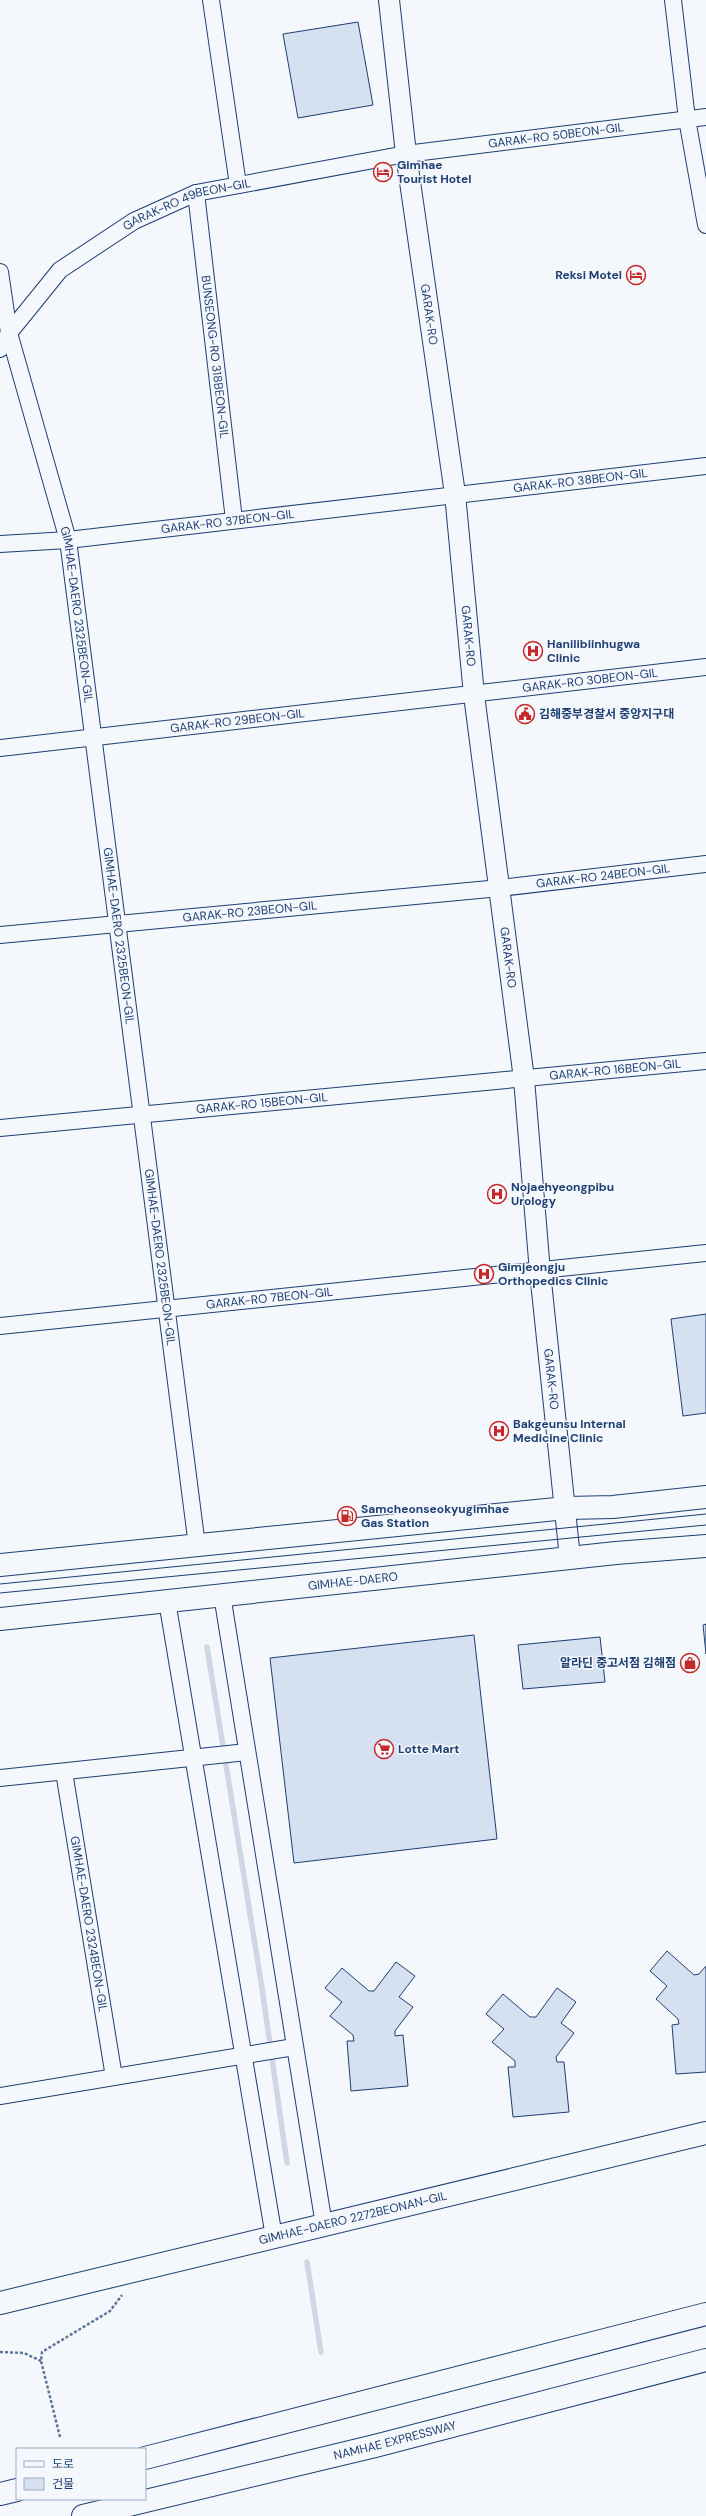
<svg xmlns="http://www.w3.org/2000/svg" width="706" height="2516" font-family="'DM Sans','Noto Sans KR',sans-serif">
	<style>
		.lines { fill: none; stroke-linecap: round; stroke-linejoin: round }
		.stream { stroke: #cfd7e4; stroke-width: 5.5 }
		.building { fill: #d5e0f0; stroke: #1d3f73 }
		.minor-casing { stroke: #1d3f73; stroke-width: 18 }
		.tertiary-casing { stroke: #1d3f73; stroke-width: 22 }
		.secondary-casing { stroke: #1d3f73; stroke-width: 24 }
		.primary-casing { stroke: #1d3f73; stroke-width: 24 }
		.motorway-casing { stroke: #1d3f73; stroke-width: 24 }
		.path { stroke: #5e769c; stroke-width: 2.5; stroke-dasharray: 3 2; stroke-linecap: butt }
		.minor { stroke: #f4f7fb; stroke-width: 16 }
		.tertiary { stroke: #f4f7fb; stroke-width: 20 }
		.secondary { stroke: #f4f7fb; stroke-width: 22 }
		.primary { stroke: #f4f7fb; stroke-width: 22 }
		.motorway { stroke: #f4f7fb; stroke-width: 22 }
		.tram { stroke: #1d3f73; stroke-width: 1 }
		.labels { text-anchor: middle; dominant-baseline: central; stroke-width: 3; stroke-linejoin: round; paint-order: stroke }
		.street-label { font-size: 12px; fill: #1d3f73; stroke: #f4f7fb }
		.poi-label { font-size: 12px; font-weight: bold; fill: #1d3f73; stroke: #f4f7fb; text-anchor: start }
	</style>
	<rect width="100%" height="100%" fill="#f4f7fb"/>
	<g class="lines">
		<!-- stream -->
		<g class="stream">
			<polyline points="207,1647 262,1988 287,2163"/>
			<polyline points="307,2262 321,2352"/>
		</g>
	</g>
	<!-- building -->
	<g class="building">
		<polygon points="358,22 373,105 298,118 283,34"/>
		<polygon points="706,1314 706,1413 683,1416 671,1319"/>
		<polygon points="706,1624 706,1654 703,1625"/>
		<polygon points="474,1635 497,1839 294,1863 270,1658"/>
		<polygon points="600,1637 605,1682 523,1689 518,1645"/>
		<polygon points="667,1951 694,1975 699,1974 706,1966 706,2072 676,2074 672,2025 679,2024 678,2019 656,1999 667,1986 650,1971"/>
		<polygon points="396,1962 415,1976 399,1997 413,2007 395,2031 395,2036 403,2035 408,2086 351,2091 347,2041 354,2041 353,2035 330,2016 342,2002 325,1988 342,1968 369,1991 374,1991"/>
		<polygon points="557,1988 576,2002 561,2023 574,2033 556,2057 557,2062 564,2062 569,2112 513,2117 508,2067 515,2067 515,2061 492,2042 504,2029 486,2014 503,1994 530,2017 536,2017"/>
	</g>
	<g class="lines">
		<defs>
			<g id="minor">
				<polyline points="211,0 238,185"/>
				<polyline points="673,0 687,119 706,225"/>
				<path id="s1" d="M 196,193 L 234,520"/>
				<path id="s2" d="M 0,272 L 9,333 L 68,540 L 197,1546"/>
				<path id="s3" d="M 0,349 L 9,333 L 60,270 L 134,221 L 196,193 L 406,154 L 706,117"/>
				<path id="s4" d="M 0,544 L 68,540 L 706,466"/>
				<path id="s5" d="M 0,748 L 706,667"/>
				<path id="s6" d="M 0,935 L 500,888 L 706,864"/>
				<path id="s7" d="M 0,1128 L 706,1061"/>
				<path id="s8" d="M 0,1326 L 706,1253"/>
				<polyline points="222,1595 324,2225"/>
				<polyline points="167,1601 274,2237"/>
				<path id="s9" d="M 64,1772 L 114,2077"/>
				<polyline points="0,1778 247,1752"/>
				<polyline points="0,2096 294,2047"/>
			</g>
			<g id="tertiary">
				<path id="s10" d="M 389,0 L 406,154 L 455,494 L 474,695 L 524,1079 L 540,1272 L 570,1558"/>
			</g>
			<g id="secondary">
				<path id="s11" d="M 0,2303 L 706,2133"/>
			</g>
			<g id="primary">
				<polyline points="0,1565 566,1508 613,1507 706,1497"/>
				<path id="s12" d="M 0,1619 L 616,1553 L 706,1546"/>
			</g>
			<g id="motorway">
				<polyline points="145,2458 706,2314"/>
				<polyline points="0,2494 17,2490"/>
				<path id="s13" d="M 83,2516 L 375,2446 L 706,2360"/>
			</g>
		</defs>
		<!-- minor casing -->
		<use href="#minor" class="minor-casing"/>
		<!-- tertiary casing -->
		<use href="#tertiary" class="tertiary-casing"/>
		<!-- secondary casing -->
		<use href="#secondary" class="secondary-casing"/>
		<!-- primary casing -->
		<use href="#primary" class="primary-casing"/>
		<!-- motorway casing -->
		<use href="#motorway" class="motorway-casing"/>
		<!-- path -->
		<g class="path">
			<polyline points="0,2352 24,2353 41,2361"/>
			<polyline points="60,2437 41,2361 42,2352 110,2311 122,2295"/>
		</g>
		<!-- minor -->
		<use href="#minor" class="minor"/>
		<!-- tertiary -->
		<use href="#tertiary" class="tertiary"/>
		<!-- secondary -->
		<use href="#secondary" class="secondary"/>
		<!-- primary -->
		<use href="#primary" class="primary"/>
		<!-- motorway -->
		<use href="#motorway" class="motorway"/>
		<!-- tram -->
		<g class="tram">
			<polyline points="0,1584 706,1514"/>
			<polyline points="0,1593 706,1525"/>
		</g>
	</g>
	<!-- icons -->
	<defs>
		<symbol id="hotel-ring" viewBox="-11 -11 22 22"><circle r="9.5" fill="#f4f7fb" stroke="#c62828" stroke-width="1.5"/><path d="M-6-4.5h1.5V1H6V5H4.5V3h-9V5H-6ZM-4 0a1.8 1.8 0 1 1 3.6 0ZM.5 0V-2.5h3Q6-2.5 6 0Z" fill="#c62828"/></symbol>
		<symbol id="hospital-ring" viewBox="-11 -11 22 22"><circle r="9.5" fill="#f4f7fb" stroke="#c62828" stroke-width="1.5"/><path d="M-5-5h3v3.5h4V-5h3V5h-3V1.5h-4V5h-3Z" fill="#c62828"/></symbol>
		<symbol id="civic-ring" viewBox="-11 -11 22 22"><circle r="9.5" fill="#f4f7fb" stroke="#c62828" stroke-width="1.5"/><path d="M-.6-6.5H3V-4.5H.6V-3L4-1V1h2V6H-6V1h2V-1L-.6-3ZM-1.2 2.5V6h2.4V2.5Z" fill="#c62828"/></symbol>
		<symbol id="fuel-ring" viewBox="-11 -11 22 22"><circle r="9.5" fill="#f4f7fb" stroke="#c62828" stroke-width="1.5"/><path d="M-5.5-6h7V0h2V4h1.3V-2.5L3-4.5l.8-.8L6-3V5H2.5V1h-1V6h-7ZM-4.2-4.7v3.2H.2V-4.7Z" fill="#c62828"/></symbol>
		<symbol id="shop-ring" viewBox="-11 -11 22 22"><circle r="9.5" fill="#f4f7fb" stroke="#c62828" stroke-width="1.5"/><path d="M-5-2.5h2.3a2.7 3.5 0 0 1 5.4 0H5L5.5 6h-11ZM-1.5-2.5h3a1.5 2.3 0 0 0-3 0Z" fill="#c62828"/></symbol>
		<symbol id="supermarket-ring" viewBox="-11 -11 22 22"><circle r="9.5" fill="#f4f7fb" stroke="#c62828" stroke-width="1.5"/><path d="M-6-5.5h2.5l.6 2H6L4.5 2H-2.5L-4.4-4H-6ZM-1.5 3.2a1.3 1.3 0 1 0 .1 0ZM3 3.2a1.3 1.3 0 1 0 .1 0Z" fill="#c62828"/></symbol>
	</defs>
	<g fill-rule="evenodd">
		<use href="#hotel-ring" x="372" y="161" width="22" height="22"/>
		<use href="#hotel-ring" x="625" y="264" width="22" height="22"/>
		<use href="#hospital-ring" x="522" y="640" width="22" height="22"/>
		<use href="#civic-ring" x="514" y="703" width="22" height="22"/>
		<use href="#hospital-ring" x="486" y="1183" width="22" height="22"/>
		<use href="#hospital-ring" x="473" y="1263" width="22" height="22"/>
		<use href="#hospital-ring" x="488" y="1420" width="22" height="22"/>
		<use href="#fuel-ring" x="336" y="1505" width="22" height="22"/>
		<use href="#shop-ring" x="679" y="1652" width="22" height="22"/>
		<use href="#supermarket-ring" x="373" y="1738" width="22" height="22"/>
	</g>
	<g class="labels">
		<!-- street labels -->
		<g class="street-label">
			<text stroke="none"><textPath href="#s3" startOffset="621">GARAK-RO 50BEON-GIL</textPath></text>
			<text stroke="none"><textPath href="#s3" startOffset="244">GARAK-RO 49BEON-GIL</textPath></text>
			<text stroke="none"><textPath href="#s10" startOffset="317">GARAK-RO</textPath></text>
			<text stroke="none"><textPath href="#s1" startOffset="165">BUNSEONG-RO 318BEON-GIL</textPath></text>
			<text stroke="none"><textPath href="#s4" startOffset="584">GARAK-RO 38BEON-GIL</textPath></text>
			<text stroke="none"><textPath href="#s4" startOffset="229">GARAK-RO 37BEON-GIL</textPath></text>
			<text stroke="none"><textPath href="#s2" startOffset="352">GIMHAE-DAERO 2325BEON-GIL</textPath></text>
			<text stroke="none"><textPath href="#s10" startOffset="641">GARAK-RO</textPath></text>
			<text stroke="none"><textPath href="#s5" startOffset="594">GARAK-RO 30BEON-GIL</textPath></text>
			<text stroke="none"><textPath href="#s5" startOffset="239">GARAK-RO 29BEON-GIL</textPath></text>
			<text stroke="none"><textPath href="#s6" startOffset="606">GARAK-RO 24BEON-GIL</textPath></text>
			<text stroke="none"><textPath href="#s6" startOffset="251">GARAK-RO 23BEON-GIL</textPath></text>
			<text stroke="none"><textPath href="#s2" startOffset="676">GIMHAE-DAERO 2325BEON-GIL</textPath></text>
			<text stroke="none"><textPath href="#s10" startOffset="965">GARAK-RO</textPath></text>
			<text stroke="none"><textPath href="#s7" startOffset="618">GARAK-RO 16BEON-GIL</textPath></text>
			<text stroke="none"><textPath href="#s7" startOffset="263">GARAK-RO 15BEON-GIL</textPath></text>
			<text stroke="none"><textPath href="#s2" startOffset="1000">GIMHAE-DAERO 2325BEON-GIL</textPath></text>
			<text stroke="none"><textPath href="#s8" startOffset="271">GARAK-RO 7BEON-GIL</textPath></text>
			<text stroke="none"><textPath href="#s10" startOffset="1389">GARAK-RO</textPath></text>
			<text stroke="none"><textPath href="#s12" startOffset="355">GIMHAE-DAERO</textPath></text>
			<text stroke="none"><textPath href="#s9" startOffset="154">GIMHAE-DAERO 2324BEON-GIL</textPath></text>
			<text stroke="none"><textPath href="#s11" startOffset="363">GIMHAE-DAERO 2272BEONAN-GIL</textPath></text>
			<text stroke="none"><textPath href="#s13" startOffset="321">NAMHAE EXPRESSWAY</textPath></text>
		</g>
		<!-- poi labels -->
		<g class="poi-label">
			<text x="397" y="165">Gimhae<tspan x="397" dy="14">Tourist Hotel</tspan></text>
			<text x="622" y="275" text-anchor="end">Reksi Motel</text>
			<text x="547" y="644">Hanilibiinhugwa<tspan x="547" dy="14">Clinic</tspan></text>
			<text x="539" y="714">김해중부경찰서 중앙지구대</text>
			<text x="511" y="1187">Nojaehyeongpibu<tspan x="511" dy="14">Urology</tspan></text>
			<text x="498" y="1267">Gimjeongju<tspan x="498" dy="14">Orthopedics Clinic</tspan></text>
			<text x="513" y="1424">Bakgeunsu Internal<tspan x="513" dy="14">Medicine Clinic</tspan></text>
			<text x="361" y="1509">Samcheonseokyugimhae<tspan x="361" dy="14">Gas Station</tspan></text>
			<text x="676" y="1663" text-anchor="end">알라딘 중고서점 김해점</text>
			<text x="398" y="1749">Lotte Mart</text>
		</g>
	</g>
	<!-- legend -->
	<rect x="16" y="2448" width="130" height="52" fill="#f4f7fb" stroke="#9eadc5"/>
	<rect x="24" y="2461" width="20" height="6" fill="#f4f7fb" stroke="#9eadc5"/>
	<text x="52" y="2468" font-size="12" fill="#1d3f73">도로</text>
	<rect x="24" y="2478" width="20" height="12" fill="#d5e0f0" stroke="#9eadc5"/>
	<text x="52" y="2488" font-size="12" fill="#1d3f73">건물</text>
</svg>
